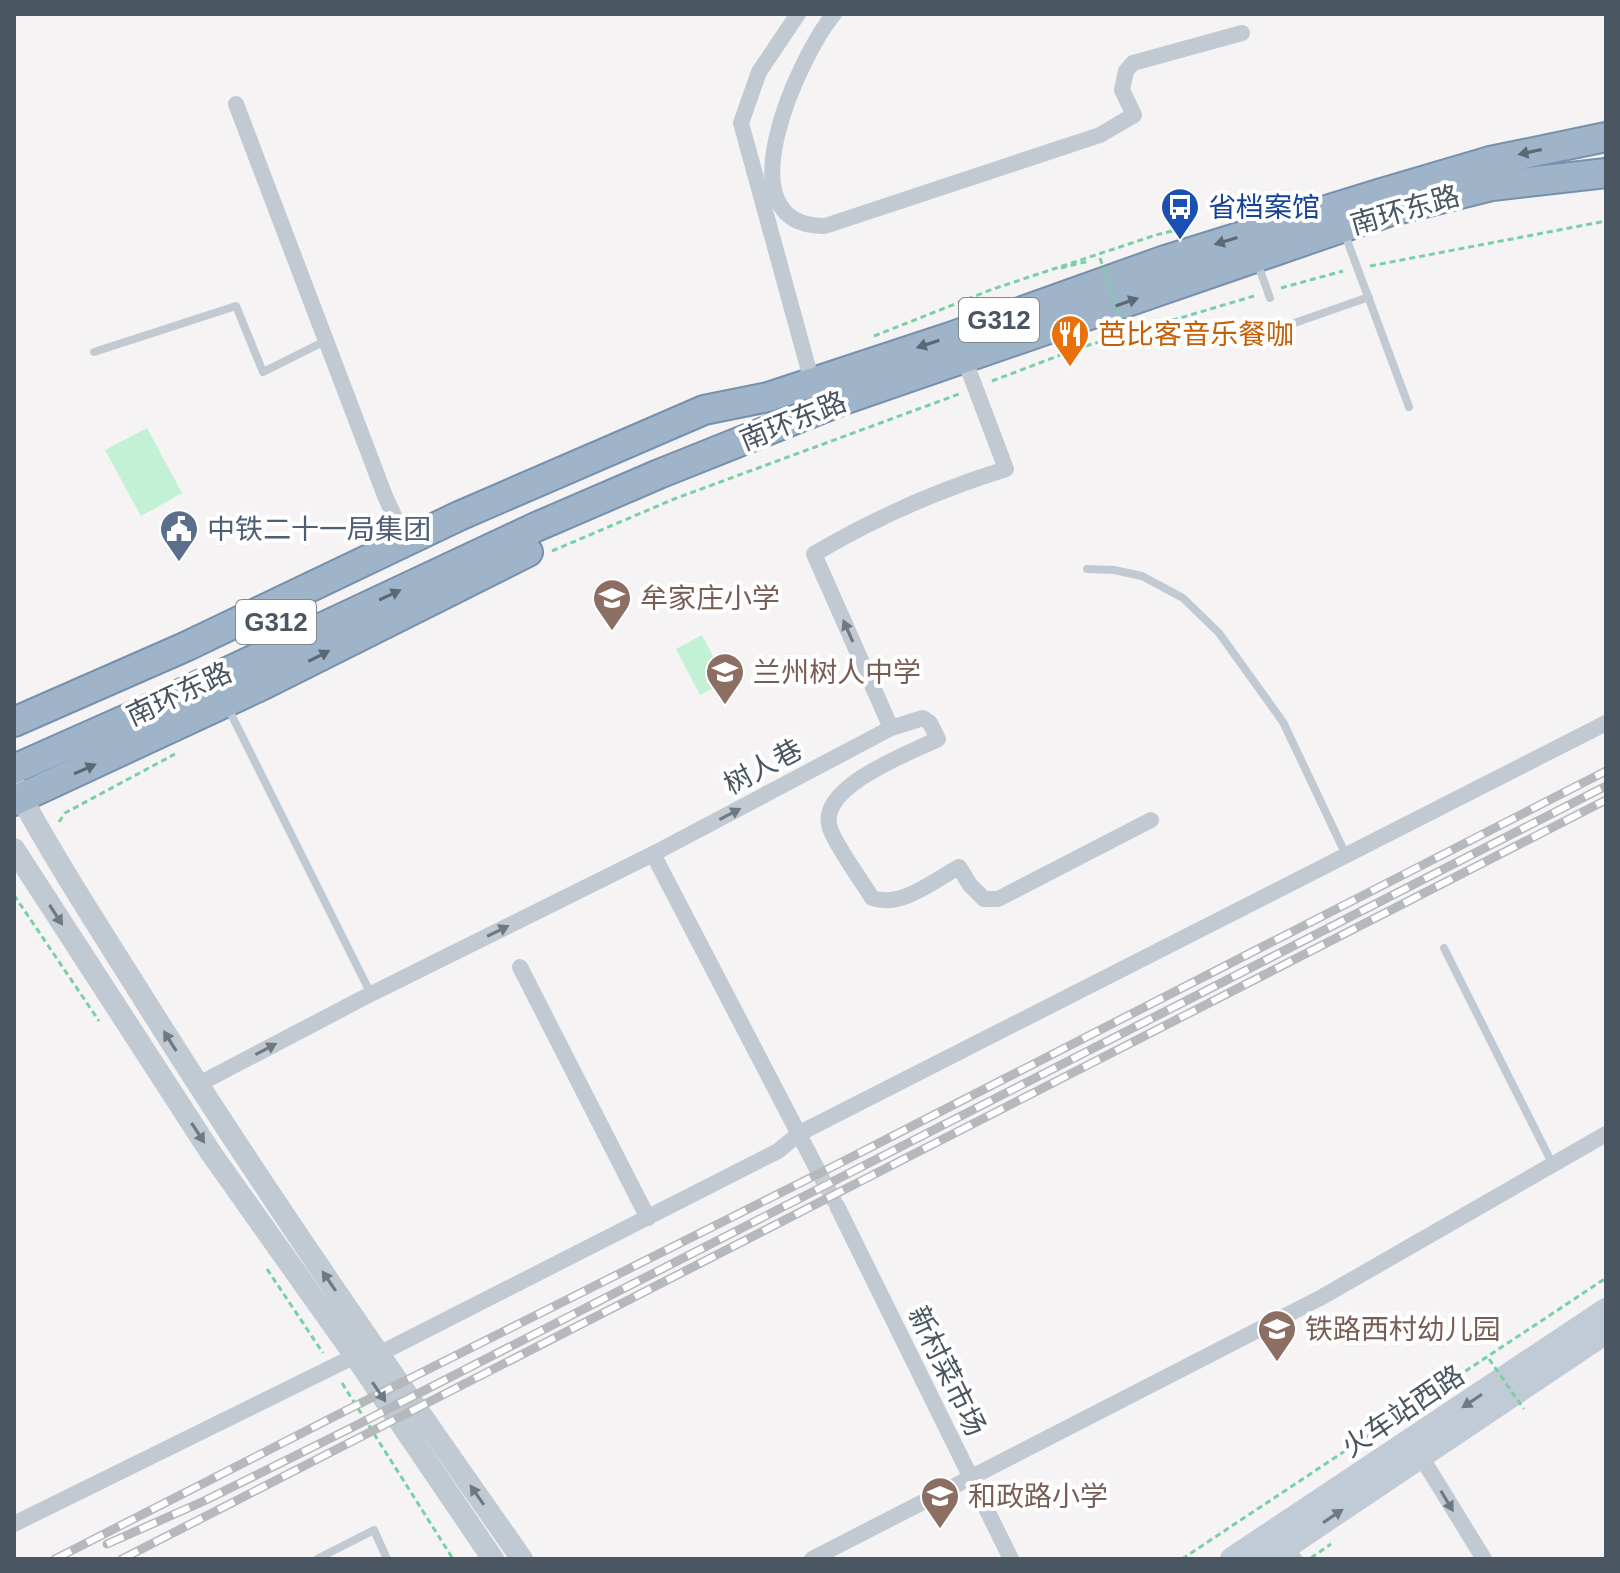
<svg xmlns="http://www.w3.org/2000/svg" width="1620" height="1573" font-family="Arial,'Noto Sans SC',sans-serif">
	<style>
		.green { fill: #c3f1d5 }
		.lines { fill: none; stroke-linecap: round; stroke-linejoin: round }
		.minor-tunnel { stroke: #caccce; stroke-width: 16; stroke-dasharray: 16 8; stroke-linecap: butt }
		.trunk-casing { stroke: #7690ad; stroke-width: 32 }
		.path { stroke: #7ad0a6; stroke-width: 3; stroke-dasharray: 6 4; stroke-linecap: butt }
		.service { stroke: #c1cad2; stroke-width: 8 }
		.minor { stroke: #c1cad2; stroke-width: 16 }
		.tertiary { stroke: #c1cad2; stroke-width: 22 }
		.secondary { stroke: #c1cbd6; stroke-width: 24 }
		.trunk { stroke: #9fb4c9; stroke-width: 28 }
		.rail-casing { stroke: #b5b8bd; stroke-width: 9 }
		.rail { stroke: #fff; stroke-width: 6; stroke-dasharray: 18; stroke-linecap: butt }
		.path-bridge { stroke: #7ad0a6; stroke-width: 3; stroke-dasharray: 6 4; stroke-linecap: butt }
		.oneway { fill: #5b6976 }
		.oneway2 { fill: #6e7983 }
		.oneway3 { fill: #6e7984 }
		.labels { text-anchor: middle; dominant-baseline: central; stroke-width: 8; stroke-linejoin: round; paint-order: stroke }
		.shield { fill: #fff; stroke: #808990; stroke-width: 2 }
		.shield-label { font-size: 26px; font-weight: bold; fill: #4a5661 }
		.transit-label { font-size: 28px; fill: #164399; stroke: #fff; text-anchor: start }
		.street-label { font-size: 28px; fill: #4a5661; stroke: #fff }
		.food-label { font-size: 28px; fill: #c56008; stroke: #fff; text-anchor: start }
		.service-label { font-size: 28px; fill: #4e5e75; stroke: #fff; text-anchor: start }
		.education-label { font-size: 28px; fill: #785e54; stroke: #fff; text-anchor: start }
	</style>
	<rect width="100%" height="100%" fill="#f5f3f3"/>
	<!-- green -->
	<g class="green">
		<polygon points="147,428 182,493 141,516 105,450"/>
		<polygon points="702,635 726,682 700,695 676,649"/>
	</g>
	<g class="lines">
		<!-- minor-tunnel -->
		<polyline class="minor-tunnel" points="816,1167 837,1206"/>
		<defs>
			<g id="trunk">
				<polyline points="14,722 185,647 459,516 704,410 768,397 950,337 1165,260 1378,194 1490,161 1606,137"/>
				<polyline points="14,769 131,717 536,527 659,474 846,399 1388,212 1492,186 1606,173"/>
				<polyline points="14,801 263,685 528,552"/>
			</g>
		</defs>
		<!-- trunk casing -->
		<use href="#trunk" class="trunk-casing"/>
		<!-- path -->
		<g class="path">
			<polyline points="1370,266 1606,221"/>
			<polyline points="1061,268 1089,261"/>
			<polyline points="1281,288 1343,271"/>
			<polyline points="874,336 993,289 1156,235 1180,229"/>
			<polyline points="1112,336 1136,329"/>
			<polyline points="992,381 1079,348 1254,296"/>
			<polyline points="552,551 674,499 959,394"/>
			<polyline points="59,822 65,813 175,754"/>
			<polyline points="14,895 99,1021"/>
			<polyline points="267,1269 323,1353"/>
			<polyline points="342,1383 453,1559"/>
			<polyline points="1311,1558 1331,1544"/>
			<polyline points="1182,1559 1606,1278"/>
		</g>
		<!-- service -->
		<g class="service">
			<polyline points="1344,232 1409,407"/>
			<polyline points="1257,262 1270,298"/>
			<polyline points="1278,321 1280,328 1369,297"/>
			<polyline points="94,352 236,306 263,372 325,341"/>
			<polyline points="1087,569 1114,570 1142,576 1183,598 1219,633 1283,722 1346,855"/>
			<polyline points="227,706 371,994"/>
			<polyline points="1444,948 1552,1163"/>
			<polyline points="1290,1546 1299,1559"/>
			<polyline points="317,1559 374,1530 387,1559"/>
		</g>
		<!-- minor -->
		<g class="minor">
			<polyline points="798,14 759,72 741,123 812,382"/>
			<path d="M 834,14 C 800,55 719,227 825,226 L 1100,135 L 1134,115 L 1122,90 L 1126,71 L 1133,63 L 1242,33"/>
			<polyline points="236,104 385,496 406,542"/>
			<path d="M 891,728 L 923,718 L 930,723 L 938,739 C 910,753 816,787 830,828 C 835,845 862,881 872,898 C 902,908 933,881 959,867 L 970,885 L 984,899 L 998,899 L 1151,820"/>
			<polyline points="653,854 816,1167"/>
			<polyline points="520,967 648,1218"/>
			<path d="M 197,1085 L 363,998 L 653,854 L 891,728 L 814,554 C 875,518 938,490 1006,469 L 964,358"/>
			<polyline points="837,1206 1011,1559"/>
			<polyline points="379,1354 778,1151 800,1133 1606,723"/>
			<polyline points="1417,1450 1484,1559"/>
			<polyline points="14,1524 355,1356"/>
			<polyline points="812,1559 1322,1297 1606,1134"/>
		</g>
		<!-- tertiary -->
		<g class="tertiary">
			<path d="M 14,784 C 53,857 98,926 142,996 C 262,1188 392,1374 522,1559"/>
			<polyline points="14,849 211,1153 355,1356 493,1559"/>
		</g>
		<!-- secondary -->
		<g class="secondary">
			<polyline points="1232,1559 1606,1310"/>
			<polyline points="1268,1559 1606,1332"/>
		</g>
		<!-- trunk -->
		<use href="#trunk" class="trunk"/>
		<defs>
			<g id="rail">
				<polyline points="107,1544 204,1501 351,1428 1606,786"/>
				<polyline points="55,1559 347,1410 840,1163 1606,771"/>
				<polyline points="122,1559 1606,800"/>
			</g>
		</defs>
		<!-- rail casing -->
		<use href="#rail" class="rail-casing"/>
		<!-- rail -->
		<use href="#rail" class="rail"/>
		<!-- path-bridge -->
		<g class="path-bridge">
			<polyline points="1100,258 1125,331"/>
			<polyline points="1489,1359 1524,1409"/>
		</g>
	</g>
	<!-- one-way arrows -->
	<defs><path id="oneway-solid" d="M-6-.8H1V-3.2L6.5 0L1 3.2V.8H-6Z" transform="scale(2)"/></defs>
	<g class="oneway">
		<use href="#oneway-solid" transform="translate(1530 152) rotate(168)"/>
		<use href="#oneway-solid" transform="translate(1226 241) rotate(163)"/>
		<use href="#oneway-solid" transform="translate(1127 302) rotate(-19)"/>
		<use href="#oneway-solid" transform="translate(928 344) rotate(162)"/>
		<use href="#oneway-solid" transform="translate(390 595) rotate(-25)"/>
		<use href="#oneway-solid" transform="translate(319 656) rotate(-27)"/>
		<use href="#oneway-solid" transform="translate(85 769) rotate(-24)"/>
	</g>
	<g class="oneway2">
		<use href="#oneway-solid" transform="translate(848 631) rotate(-114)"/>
		<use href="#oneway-solid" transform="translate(730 814) rotate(-28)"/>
		<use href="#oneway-solid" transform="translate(56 915) rotate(57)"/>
		<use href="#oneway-solid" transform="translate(498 931) rotate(-26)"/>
		<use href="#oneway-solid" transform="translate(170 1041) rotate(-122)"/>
		<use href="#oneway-solid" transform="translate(266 1049) rotate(-28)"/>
		<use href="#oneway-solid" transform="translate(198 1133) rotate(57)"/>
		<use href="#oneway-solid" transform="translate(329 1281) rotate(-124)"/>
		<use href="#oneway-solid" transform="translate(379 1392) rotate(56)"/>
		<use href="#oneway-solid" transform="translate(477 1495) rotate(-125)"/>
		<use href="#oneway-solid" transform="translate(1447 1501) rotate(59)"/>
	</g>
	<g class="oneway3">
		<use href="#oneway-solid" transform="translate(1472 1401) rotate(146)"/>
		<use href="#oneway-solid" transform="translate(1333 1516) rotate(-34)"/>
	</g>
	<!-- icons -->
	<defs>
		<symbol id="bus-pin" viewBox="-11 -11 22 30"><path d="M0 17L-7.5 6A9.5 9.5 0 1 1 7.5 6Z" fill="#1a4fb4" stroke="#fff"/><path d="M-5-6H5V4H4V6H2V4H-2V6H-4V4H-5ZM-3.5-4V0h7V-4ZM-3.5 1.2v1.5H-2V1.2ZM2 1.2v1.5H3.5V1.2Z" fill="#fff"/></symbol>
		<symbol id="restaurant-pin" viewBox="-11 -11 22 30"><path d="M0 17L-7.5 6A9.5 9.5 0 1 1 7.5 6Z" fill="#e8710a" stroke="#fff"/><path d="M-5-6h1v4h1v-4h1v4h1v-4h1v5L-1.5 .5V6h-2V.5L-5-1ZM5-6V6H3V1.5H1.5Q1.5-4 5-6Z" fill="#fff"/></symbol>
		<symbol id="civic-pin" viewBox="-11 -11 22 30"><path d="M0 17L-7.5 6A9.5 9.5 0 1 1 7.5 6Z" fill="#5c6f8a" stroke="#fff"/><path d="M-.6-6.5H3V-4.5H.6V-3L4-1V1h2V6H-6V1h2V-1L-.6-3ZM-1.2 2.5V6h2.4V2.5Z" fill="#fff"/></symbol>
		<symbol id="school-pin" viewBox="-11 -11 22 30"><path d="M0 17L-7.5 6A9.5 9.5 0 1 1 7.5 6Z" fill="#8d6e63" stroke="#fff"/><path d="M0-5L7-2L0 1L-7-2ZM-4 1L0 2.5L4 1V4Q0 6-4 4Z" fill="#fff"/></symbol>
	</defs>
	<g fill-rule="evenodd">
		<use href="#bus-pin" x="1158" y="185" width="44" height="60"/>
		<use href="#restaurant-pin" x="1048" y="312" width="44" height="60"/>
		<use href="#civic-pin" x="157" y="507" width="44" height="60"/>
		<use href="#school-pin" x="590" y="576" width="44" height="60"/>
		<use href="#school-pin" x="703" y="650" width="44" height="60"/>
		<use href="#school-pin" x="1255" y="1307" width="44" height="60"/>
		<use href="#school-pin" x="918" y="1474" width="44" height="60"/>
	</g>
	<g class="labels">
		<!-- shield labels -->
		<g class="shield">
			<rect x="959" y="298" width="80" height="44" rx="6"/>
			<rect x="236" y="600" width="80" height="44" rx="6"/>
		</g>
		<g class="shield-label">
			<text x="999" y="320">G312</text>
			<text x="276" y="622">G312</text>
		</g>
		<!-- transit labels -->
		<g class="transit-label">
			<text x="1208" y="207">省档案馆</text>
		</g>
		<!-- street labels -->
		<g class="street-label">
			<text transform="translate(1405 210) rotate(-16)">南环东路</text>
			<text transform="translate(793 421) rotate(-22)">南环东路</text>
			<text transform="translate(179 694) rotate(-25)">南环东路</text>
			<text transform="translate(763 767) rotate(-28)">树人巷</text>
			<text transform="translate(947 1371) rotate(64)">新村菜市场</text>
			<text transform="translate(1403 1411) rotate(-34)">火车站西路</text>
		</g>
		<!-- food labels -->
		<g class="food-label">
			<text x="1098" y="334">芭比客音乐餐咖</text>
		</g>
		<!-- service labels -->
		<g class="service-label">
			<text x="207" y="529">中铁二十一局集团</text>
		</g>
		<!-- education labels -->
		<g class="education-label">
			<text x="640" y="598">牟家庄小学</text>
			<text x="753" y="672">兰州树人中学</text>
			<text x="1305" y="1329">铁路西村幼儿园</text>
			<text x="968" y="1496">和政路小学</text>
		</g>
	</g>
	<!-- border -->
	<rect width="1620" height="1573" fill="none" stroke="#4a5661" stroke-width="32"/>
</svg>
